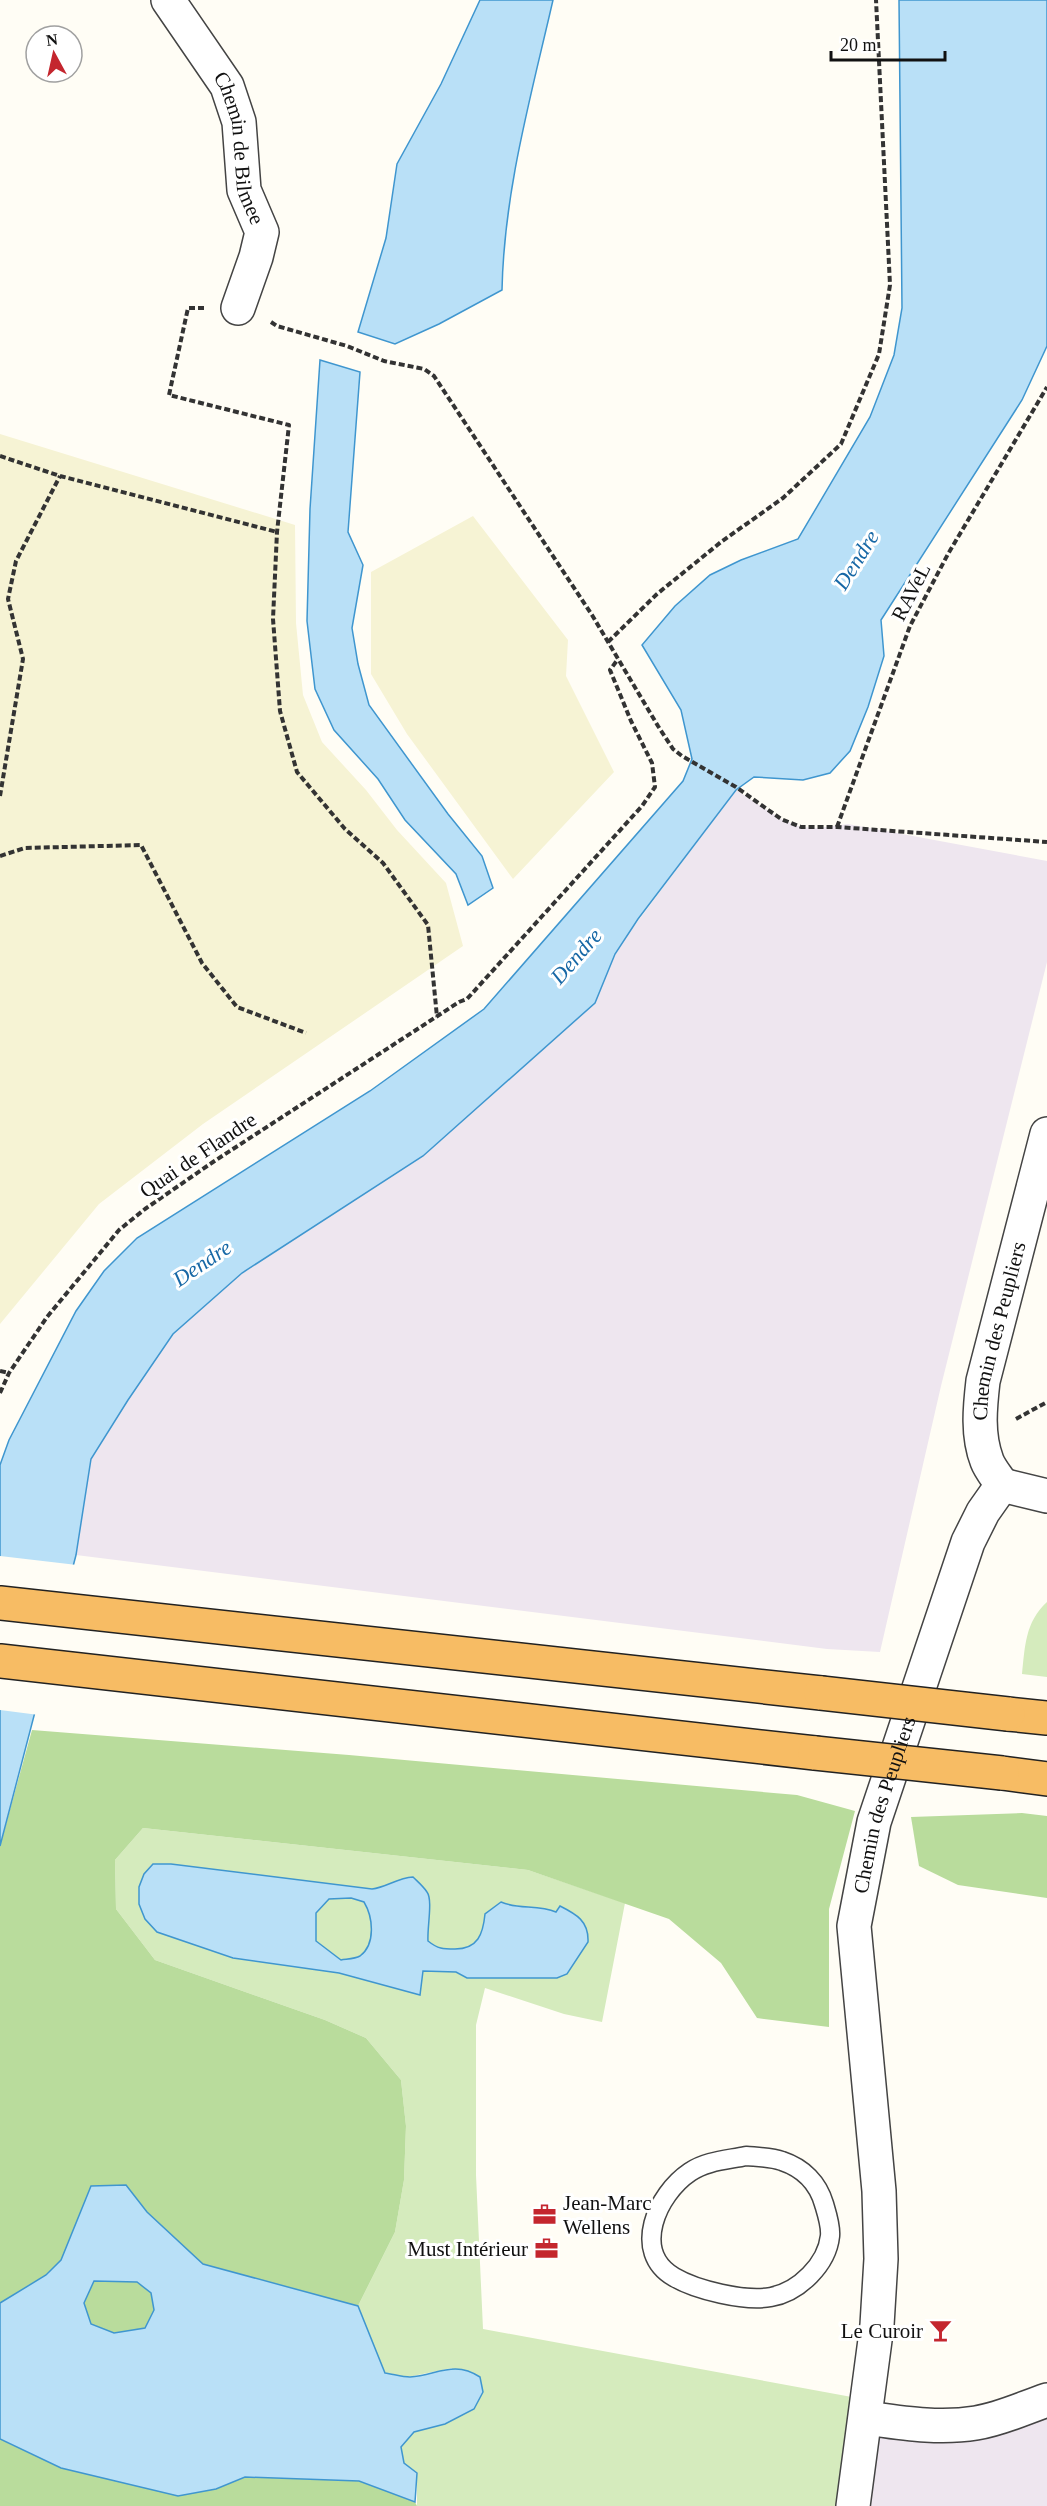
<svg xmlns="http://www.w3.org/2000/svg" width="1047" height="2506" font-family="'Times New Roman',serif">
	<style>
		.industrial { fill: #eee6ef }
		.farmland { fill: #f6f3d4 }
		.green { fill: #d5ebbd }
		.forest { fill: #b9dc9c }
		.water { fill: #b9e0f7; stroke: #3f96cf; stroke-width: 1.5; fill-rule: evenodd }
		.pier { fill: #fffdf5 }
		.lines { fill: none; stroke-linecap: round; stroke-linejoin: round }
		.service-casing { stroke: #444; stroke-width: 21 }
		.minor-casing { stroke: #444; stroke-width: 36 }
		.tertiary-casing { stroke: #444; stroke-width: 36 }
		.trunk-casing { stroke: #222; stroke-width: 36 }
		.path { stroke: #333; stroke-width: 4; stroke-dasharray: 6 3; stroke-linecap: butt }
		.service { stroke: #fff; stroke-width: 18 }
		.minor { stroke: #fff; stroke-width: 33 }
		.tertiary { stroke: #fff; stroke-width: 33 }
		.trunk { stroke: #f7bc64; stroke-width: 33 }
		.trunk-bridge-casing { stroke: #222; stroke-width: 36; stroke-linecap: butt }
		.trunk-bridge { stroke: #f7bc64; stroke-width: 33 }
		.labels { text-anchor: middle; dominant-baseline: central; stroke-width: 6; stroke-linejoin: round; paint-order: stroke }
		.street-label { font-size: 21px; fill: #111; stroke: #fff }
		.poi-label { font-size: 21px; fill: #111; stroke: #fff; text-anchor: end }
		.water-label { font-size: 22px; font-style: italic; fill: #1768a6; stroke: #fff }
	</style>
	<rect width="100%" height="100%" fill="#fffdf5"/>
	<!-- industrial -->
	<g class="industrial">
		<polygon points="736,790 781,819 801,827 818,828 848,824 1047,861 1047,962 941,1386 880,1652 827,1649 76,1555 91,1459 128,1400 173,1334 242,1273 423,1156 595,1003 615,954 629,933"/>
		<polygon points="1047,2400 1047,2506 853,2506 866,2418"/>
	</g>
	<!-- farmland -->
	<g class="farmland">
		<polygon points="0,434 295,525 296,623 303,695 322,742 366,790 397,830 446,883 463,946 203,1124 99,1204 0,1324"/>
		<polygon points="473,516 568,640 566,676 614,772 513,879 407,734 371,674 371,572"/>
	</g>
	<!-- green -->
	<g class="green">
		<path d="M 1047,1602 L 1047,1677 L 1022,1674 C 1025,1647 1025,1622 1047,1602 Z"/>
		<polygon points="143,1828 528,1870 625,1903 602,2022 564,2014 485,1988 476,2025 476,2175 483,2329 868,2400 853,2506 417,2506 417,2473 404,2463 401,2447 414,2432 445,2424 452,2368 408,2377 385,2373 358,2306 395,2232 404,2180 406,2126 401,2080 366,2038 325,2020 155,1960 116,1909 115,1860"/>
	</g>
	<!-- forest -->
	<g class="forest">
		<polygon points="32,1730 349,1755 797,1795 855,1811 829,1909 829,2027 757,2018 721,1963 669,1919 528,1870 143,1828 115,1860 116,1909 155,1960 325,2020 366,2038 401,2080 406,2126 404,2180 395,2232 358,2306 203,2264 147,2212 126,2185 91,2186 61,2260 46,2275 0,2303 0,1846"/>
		<polygon points="1022,1813 1047,1816 1047,1898 958,1885 919,1866 911,1817"/>
		<polygon points="94,2281 137,2282 151,2293 154,2310 145,2328 114,2333 91,2324 84,2303"/>
		<polygon points="0,2439 61,2468 216,2489 245,2477 359,2481 415,2502 417,2506 0,2506"/>
	</g>
	<!-- water -->
	<g class="water">
		<path d="M 480,0 L 553,0 C 531,96 504,191 502,290 L 439,324 L 395,344 L 358,332 L 386,238 L 397,164 L 441,84 Z"/>
		<polygon points="899,0 1047,0 1047,346 1022,400 881,620 884,656 868,707 850,751 830,773 803,780 754,777 736,790 638,919 615,954 595,1003 423,1156 242,1273 173,1334 128,1400 91,1459 76,1555 0,1846 0,1465 9,1440 76,1311 104,1271 137,1238 370,1091 484,1009 683,781 692,759 681,710 642,645 675,606 710,575 741,560 798,539 870,417 894,355 902,308"/>
		<polygon points="320,360 360,372 348,532 363,565 352,628 358,664 369,705 448,814 482,856 493,888 468,905 456,874 405,820 378,779 334,730 315,689 307,621 310,509"/>
		<path d="M 153,1864 L 171,1864 L 372,1889 C 387,1887 397,1878 413,1877 C 418,1882 423,1886 427,1892 C 433,1900 427,1928 428,1941 C 438,1949 443,1949 455,1949 C 478,1949 483,1934 485,1914 L 501,1902 C 518,1910 538,1904 556,1912 L 560,1906 C 576,1914 589,1921 588,1942 L 567,1974 L 557,1978 L 467,1978 L 456,1972 L 423,1971 L 420,1995 L 339,1973 L 233,1958 L 157,1932 L 145,1919 L 139,1904 L 139,1887 L 144,1874 ZM 351,1898 L 364,1902 C 373,1917 376,1944 360,1956 C 355,1959 347,1959 341,1960 L 316,1941 L 316,1913 L 329,1899 Z"/>
		<path d="M 126,2185 L 147,2212 L 203,2264 L 358,2306 L 385,2373 C 393,2374 402,2377 410,2377 C 437,2375 454,2360 480,2377 L 483,2392 L 474,2409 L 445,2424 L 414,2432 L 401,2447 L 404,2463 L 417,2473 L 415,2502 L 359,2481 L 245,2477 L 216,2489 L 178,2496 L 61,2468 L 0,2439 L 0,2303 L 46,2275 L 61,2260 L 91,2186 ZM 94,2281 L 137,2282 L 151,2293 L 154,2310 L 145,2328 L 114,2333 L 91,2324 L 84,2303 Z"/>
	</g>
	<!-- pier -->
	<polygon class="pier" points="0,1556 77,1565 39,1715 0,1710"/>
	<g class="lines">
		<defs>
			<path id="service" d="M 746,2156 C 757,2157 771,2157 782,2161 C 803,2168 818,2183 824,2204 C 827,2214 831,2226 830,2236 C 827,2264 799,2292 771,2297 C 745,2302 696,2290 674,2277 C 631,2252 657,2194 690,2172 C 706,2161 727,2160 746,2156 Z"/>
			<g id="minor">
				<path id="s1" d="M 168,0 L 227,86 L 239,122 L 244,190 L 262,232 L 256,257 L 238,308"/>
				<polyline points="1002,1485 1047,1496"/>
				<path d="M 866,2418 C 903,2423 939,2429 976,2423 C 1001,2419 1024,2408 1047,2400"/>
			</g>
			<g id="tertiary">
				<path id="s2" d="M 853,2506 L 877,2325 L 881,2259 L 879,2191 L 854,1926 L 874,1822 L 968,1542 L 983,1512 L 1002,1485 C 997,1477 990,1469 987,1461 C 977,1435 980,1407 983,1381 L 1047,1134"/>
			</g>
			<g id="trunk">
				<polyline points="0,1603 821,1693"/>
				<polyline points="0,1661 815,1753"/>
				<polyline points="1008,1714 1047,1718"/>
				<polyline points="1002,1773 1047,1779"/>
			</g>
		</defs>
		<!-- service casing -->
		<use href="#service" class="service-casing"/>
		<!-- minor casing -->
		<use href="#minor" class="minor-casing"/>
		<!-- tertiary casing -->
		<use href="#tertiary" class="tertiary-casing"/>
		<!-- trunk casing -->
		<use href="#trunk" class="trunk-casing"/>
		<!-- path -->
		<g class="path">
			<polyline points="204,308 188,308 169,395 289,425 277,532 273,619 280,711 297,772 345,829 383,863 428,925 437,1017"/>
			<polyline points="271,322 277,326 347,346 384,361 424,369 434,376 592,615 658,726 673,749 682,756 736,787 781,819 801,827 837,827 1047,842"/>
			<polyline points="0,456 60,476 277,532"/>
			<polyline points="608,642 657,594 721,542 783,498 841,444 879,354 890,285 876,0"/>
			<polyline points="0,796 23,659 8,599 16,561 60,476"/>
			<polyline points="837,827 910,626 948,554 1047,387"/>
			<polyline points="0,856 25,848 141,845 202,963 237,1007 306,1033"/>
			<polyline points="0,1371 9,1373"/>
			<polyline points="0,1393 9,1373 47,1317 119,1230 145,1209 213,1162 459,1002 467,999 642,806 655,787 652,763 631,721 610,670 618,659"/>
			<polyline points="1016,1419 1047,1402"/>
		</g>
		<!-- service -->
		<use href="#service" class="service"/>
		<!-- minor -->
		<use href="#minor" class="minor"/>
		<!-- tertiary -->
		<use href="#tertiary" class="tertiary"/>
		<!-- trunk -->
		<use href="#trunk" class="trunk"/>
		<defs>
			<g id="trunk-bridge">
				<polyline points="821,1693 1008,1714"/>
				<polyline points="815,1753 1002,1773"/>
			</g>
		</defs>
		<!-- trunk-bridge casing -->
		<use href="#trunk-bridge" class="trunk-bridge-casing"/>
		<!-- trunk-bridge -->
		<use href="#trunk-bridge" class="trunk-bridge"/>
	</g>
	<!-- icons -->
	<defs>
		<symbol id="office-bare" viewBox="-9 -9 18 18"><path d="M-6-3h4V-5.5h4V-3h4V5H-6ZM-1-4.5V-3h2v-1.5ZM-6 0V1H6V0Z" fill="#c4262e" stroke="#fff" stroke-width="2.5" paint-order="stroke"/></symbol>
		<symbol id="bar-bare" viewBox="-9 -9 18 18"><path d="M-6-5H6L.8 .8V4.5H3.5V6h-7V4.5H-.8V.8Z" fill="#c4262e" stroke="#fff" stroke-width="2.5" paint-order="stroke"/></symbol>
	</defs>
	<g fill-rule="evenodd">
		<use href="#office-bare" x="528" y="2198" width="33" height="33"/>
		<use href="#office-bare" x="530" y="2232" width="33" height="33"/>
		<use href="#bar-bare" x="924" y="2314" width="33" height="33"/>
	</g>
	<g class="labels">
		<!-- street labels -->
		<g class="street-label">
			<text stroke="none"><textPath href="#s1" startOffset="168">Chemin de Bilmee</textPath></text>
			<text transform="translate(911 592) rotate(-63)">RAVeL</text>
			<text transform="translate(198 1155) rotate(-34)">Quai de Flandre</text>
			<text stroke="none"><textPath href="#s2" startOffset="1212">Chemin des Peupliers</textPath></text>
			<text stroke="none"><textPath href="#s2" startOffset="708">Chemin des Peupliers</textPath></text>
		</g>
		<!-- poi labels -->
		<g class="poi-label">
			<text x="563" y="2203" text-anchor="start">Jean-Marc<tspan x="563" dy="24">Wellens</tspan></text>
			<text x="528" y="2249">Must Intérieur</text>
			<text x="923" y="2331">Le Curoir</text>
		</g>
		<!-- water labels -->
		<g class="water-label">
			<text transform="translate(856 560) rotate(-58)">Dendre</text>
			<text transform="translate(576 956) rotate(-49)">Dendre</text>
			<text transform="translate(202 1263) rotate(-34)">Dendre</text>
		</g>
	</g>
	<!-- north arrow -->
	<g transform="translate(54 54) rotate(352)"><circle r="28" fill="#ffffff" stroke="#a0a0a0" stroke-width="1.5"/>
	<path d="M0-4.5L10 22L0 15L-10 22Z" fill="#c4262e"/>
	<text y="-9" font-size="16" font-weight="bold" text-anchor="middle" fill="#111111">N</text>
	</g>
	<!-- scale -->
	<path d="M831 51v9h114v-9" fill="none" stroke="#111111" stroke-width="3"/>
	<text x="840" y="51" font-size="18" fill="#111111" stroke="#ffffff" stroke-width="4.5" paint-order="stroke">20 m</text>
</svg>
